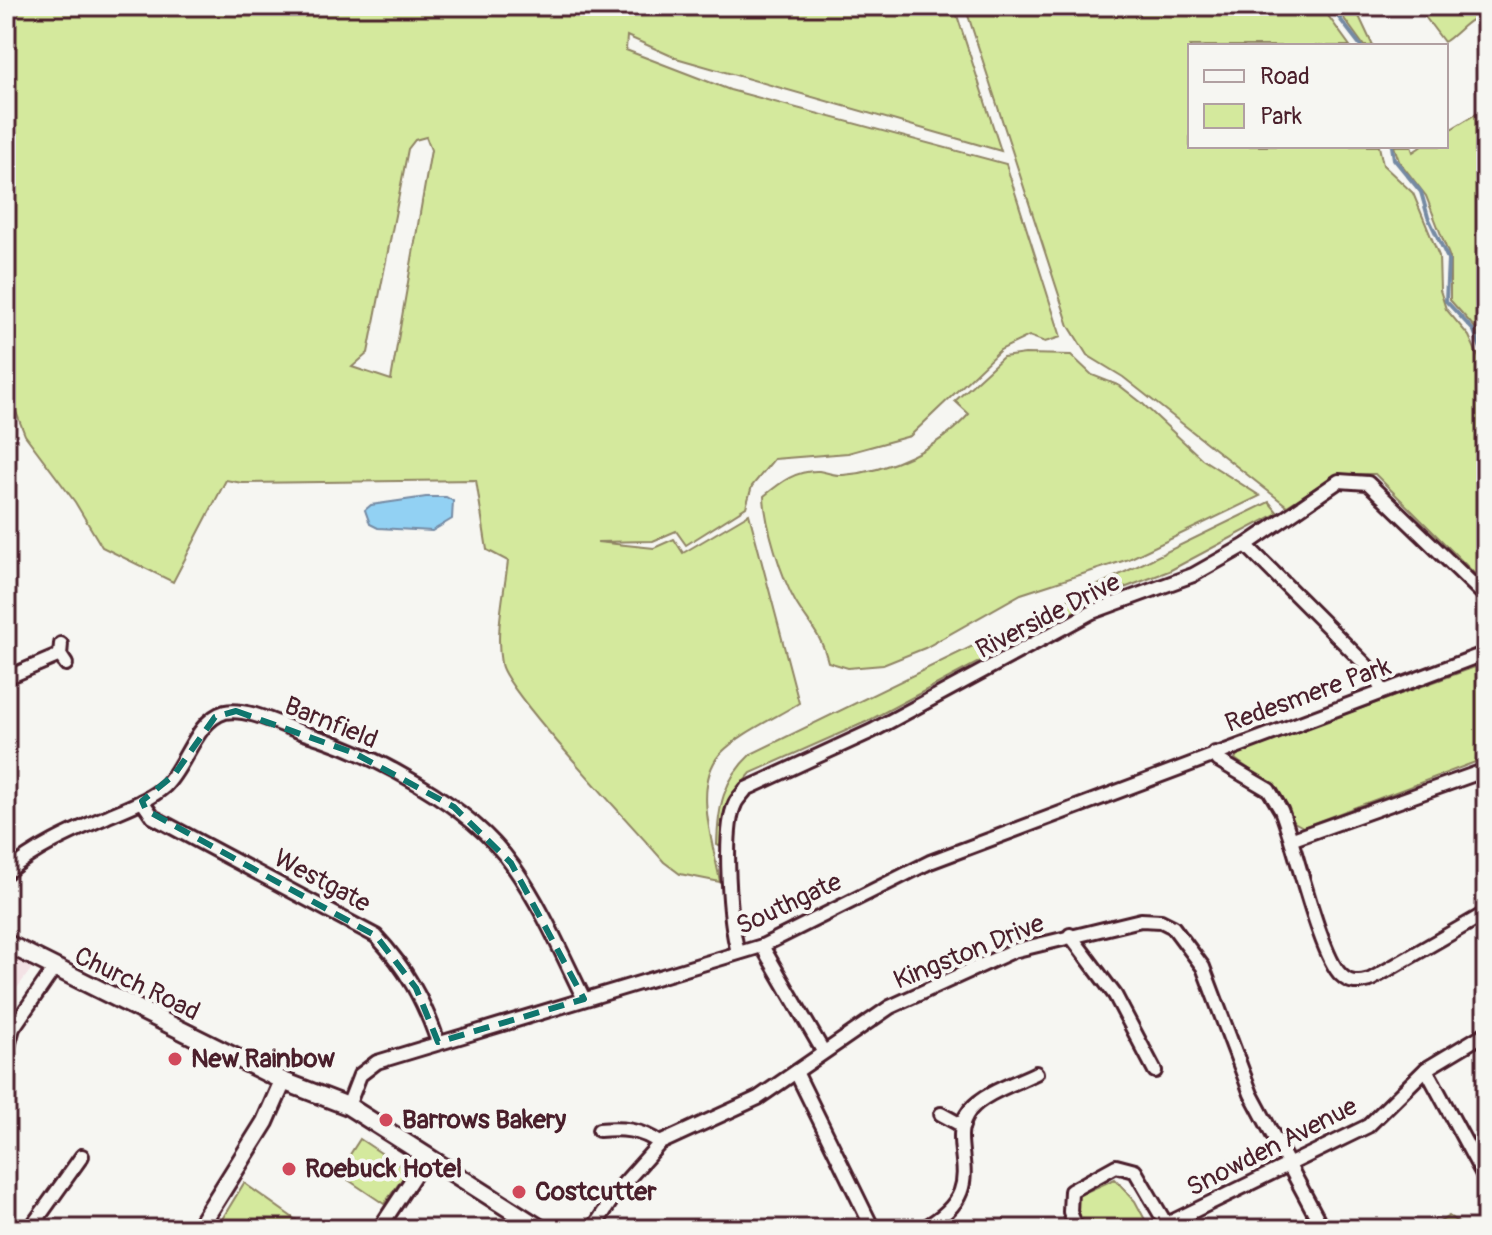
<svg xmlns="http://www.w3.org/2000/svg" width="1492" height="1235" font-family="Pangolin,sans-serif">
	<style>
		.built { fill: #f3e2e5 }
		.green { fill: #d4e99d; stroke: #8f8464; stroke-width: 2; fill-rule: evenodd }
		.water { fill: #92d1f3; stroke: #758aa3; stroke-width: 2 }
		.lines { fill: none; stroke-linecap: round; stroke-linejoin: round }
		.stream { stroke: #758aa3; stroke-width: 4 }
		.street-casing { stroke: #4a1f2b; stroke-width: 18 }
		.secondary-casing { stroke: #4a1f2b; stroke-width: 22 }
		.street { stroke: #f6f6f2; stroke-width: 12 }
		.secondary { stroke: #f6f6f2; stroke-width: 16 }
		.marked { fill: none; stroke: #0f766e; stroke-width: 6; stroke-dasharray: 16 10; stroke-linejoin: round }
		.poi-dot { fill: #d1495b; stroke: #f6f6f2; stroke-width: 3 }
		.labels { text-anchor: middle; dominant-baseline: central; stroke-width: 8; stroke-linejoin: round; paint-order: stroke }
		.street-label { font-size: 26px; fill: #4a1f2b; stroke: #f6f6f2 }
		.poi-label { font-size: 26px; font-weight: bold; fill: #4a1f2b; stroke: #f6f6f2; text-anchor: start }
	</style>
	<rect width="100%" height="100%" fill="#f6f6f2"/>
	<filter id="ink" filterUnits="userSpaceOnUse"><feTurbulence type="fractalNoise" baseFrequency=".0125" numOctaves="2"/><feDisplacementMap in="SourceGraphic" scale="16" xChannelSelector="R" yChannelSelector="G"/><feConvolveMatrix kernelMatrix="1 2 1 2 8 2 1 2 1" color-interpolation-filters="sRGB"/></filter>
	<g filter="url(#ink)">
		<!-- built -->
		<polygon class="built" points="6,952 32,968 6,1003"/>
		<!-- green -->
		<g class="green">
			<path d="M 6,6 L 954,6 L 1001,151 L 676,58 L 627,36 L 626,50 L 730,90 L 1006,164 L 1061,337 L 1045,342 L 1029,336 L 1000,350 L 910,436 L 848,453 L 774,459 L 752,486 L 746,507 L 686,545 L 676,531 L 653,541 L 597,542 L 654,548 L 674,539 L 683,553 L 749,514 L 799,703 C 775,718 740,733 720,754 C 692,786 714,845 720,882 L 680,874 L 664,862 C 637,830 506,692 501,664 C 495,631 504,595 508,561 L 487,550 L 476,480 L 242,483 L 226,480 L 173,582 L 102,547 L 75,502 L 25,435 L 6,386 ZM 426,137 L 431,150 L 391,380 L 352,367 L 368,353 L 408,149 L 415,140 Z"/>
			<polygon points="965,6 1321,6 1350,46 1190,46 1190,146 1379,146 1383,165 1413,193 1439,256 1440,290 1446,309 1469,336 1486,373 1486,585 1375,474 1337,474 1287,506 1123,377 1087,355 1069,326"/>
			<polygon points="1335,6 1366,6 1358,14 1373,46 1364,46"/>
			<path d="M 1417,6 L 1486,6 L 1486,18 C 1482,20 1477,19 1472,20 C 1467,21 1453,37 1444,42 Z"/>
			<polygon points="1486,108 1486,356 1476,329 1450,300 1450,258 1426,196 1399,161 1394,146 1411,146 1413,152 1422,146 1446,146 1446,132"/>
			<path d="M 1025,354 L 1071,355 L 1092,375 L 1120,386 L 1142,403 L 1202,459 L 1260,496 L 1129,559 L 1021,594 L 925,648 L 883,665 L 848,668 L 828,662 C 821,634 810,626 796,603 C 781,577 765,524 764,496 C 781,482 796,470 819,471 C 827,472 835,476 843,475 C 888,472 940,447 969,414 L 955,401 L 1003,357 Z"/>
			<path d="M 1269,502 L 1278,513 L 1169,571 L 1103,596 L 868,721 L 751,773 L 728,800 L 723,848 L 717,845 C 718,807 723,780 751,754 Z"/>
			<polygon points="1486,663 1486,758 1303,827 1294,822 1274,787 1235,759 1238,753"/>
			<polygon points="360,1139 408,1171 384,1204 338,1173"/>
			<polygon points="1115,1179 1135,1201 1150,1229 1079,1229 1073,1212 1079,1195"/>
			<polygon points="244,1183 306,1227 305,1229 216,1229"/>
			<polygon points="1449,1216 1467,1229 1429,1229"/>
		</g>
		<!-- water -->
		<polygon class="water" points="426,497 446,497 453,501 452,519 432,531 378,528 370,524 365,510 371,505"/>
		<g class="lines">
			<!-- stream -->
			<g class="stream">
				<polyline points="1330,6 1361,46"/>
				<polyline points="1392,146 1394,159 1421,192 1428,217 1448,259 1446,301 1474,331 1486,361"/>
			</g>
			<defs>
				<g id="street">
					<polyline points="1246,545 1366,665 1383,691"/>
					<polyline points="61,644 60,655 66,664"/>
					<polyline points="6,678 60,655"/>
					<path d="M 1215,753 L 1218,760 L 1269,790 L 1281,810 C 1295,844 1320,956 1341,975 C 1350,984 1358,983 1370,980 L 1486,913"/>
					<path d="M 142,801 L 153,817 L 376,936 C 406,968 424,1001 438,1042"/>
					<polyline points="1293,839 1486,770"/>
					<path d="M 6,873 C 35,848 71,832 106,817 C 126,808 148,801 165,786 C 186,766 196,720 225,712 C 246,707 281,725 301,732 C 372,753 470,804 513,866 C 542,907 562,954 584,999"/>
					<polyline points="1070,935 1115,995 1155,1071"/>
					<polyline points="762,946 823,1051"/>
					<path d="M 738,952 C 730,923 722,831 735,804 C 737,799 743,794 746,789 L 872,731 L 1092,612 L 1193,575 L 1246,545 L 1339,481 L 1368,483 L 1486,597"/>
					<polyline points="6,1054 13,1028 53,970"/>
					<polyline points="1426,1069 1486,1180"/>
					<polyline points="796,1072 873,1229"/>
					<polyline points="348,1106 360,1075 377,1062 762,946 930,862 1486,653"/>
					<polyline points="941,1114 963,1126"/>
					<path d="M 599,1130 C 622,1128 640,1129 660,1143"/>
					<polyline points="1167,1224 1368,1126 1426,1069 1486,1033"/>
					<polyline points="30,1229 82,1156"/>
					<polyline points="379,1229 428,1155"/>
					<polyline points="512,1229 520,1216"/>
					<polyline points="593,1229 618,1190 660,1143 758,1098 890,1007 1013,951 1141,920 1161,921 1173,927 1203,967 1251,1094 1323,1229"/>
					<path d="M 922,1229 C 998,1188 941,1147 970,1110 C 984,1093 1016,1083 1036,1073"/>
					<polyline points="1077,1229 1070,1212 1071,1191 1116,1166 1135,1171 1169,1229"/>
				</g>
				<g id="secondary">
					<polyline points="6,943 283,1081 348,1106 541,1229"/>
					<polyline points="198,1229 265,1122 283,1081"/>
				</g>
			</defs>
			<!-- street casing -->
			<use href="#street" class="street-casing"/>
			<!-- secondary casing -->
			<use href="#secondary" class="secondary-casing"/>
			<!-- street -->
			<use href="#street" class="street"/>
			<!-- secondary -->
			<use href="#secondary" class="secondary"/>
		</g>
	</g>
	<!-- marked area -->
	<path class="marked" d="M 236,711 L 354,753 L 454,807 L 511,863 L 584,999 L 438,1042 L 416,988 L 376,936 L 146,810 L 142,801 L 174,775 L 215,717 Z"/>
	<!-- markers -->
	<g class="poi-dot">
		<circle cx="175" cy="1059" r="8"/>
		<circle cx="386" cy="1120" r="8"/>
		<circle cx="289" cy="1169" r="8"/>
		<circle cx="519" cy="1192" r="8"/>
	</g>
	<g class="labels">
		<!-- street labels -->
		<g class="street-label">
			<text transform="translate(1048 616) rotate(-27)">Riverside Drive</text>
			<text transform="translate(1308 695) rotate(-20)">Redesmere Park</text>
			<text transform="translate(331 723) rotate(22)">Barnfield</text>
			<text transform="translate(322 881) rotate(28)">Westgate</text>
			<text transform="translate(789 904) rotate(-25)">Southgate</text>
			<text transform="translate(969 952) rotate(-22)">Kingston Drive</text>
			<text transform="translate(137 984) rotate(26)">Church Road</text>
			<text transform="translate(1272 1147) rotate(-27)">Snowden Avenue</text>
		</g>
		<!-- poi labels -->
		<g class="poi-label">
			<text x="191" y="1059">New Rainbow</text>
			<text x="402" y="1120">Barrows Bakery</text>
			<text x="305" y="1169">Roebuck Hotel</text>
			<text x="535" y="1192">Costcutter</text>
		</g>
	</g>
	<!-- margin -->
	<rect width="1492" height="1235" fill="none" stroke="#f6f6f2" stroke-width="32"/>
	<rect x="16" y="16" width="1460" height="1203" fill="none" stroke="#4a1f2b" stroke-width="3" filter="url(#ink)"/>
	<!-- legend -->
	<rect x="1188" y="44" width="260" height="104" fill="#f6f6f2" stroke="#b1a0a2" stroke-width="2"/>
	<rect x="1204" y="70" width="40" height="12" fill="#f6f6f2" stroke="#b1a0a2" stroke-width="2"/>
	<text x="1260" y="84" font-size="24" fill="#4a1f2b">Road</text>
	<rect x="1204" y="104" width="40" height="24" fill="#d4e99d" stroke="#b1a0a2" stroke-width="2"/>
	<text x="1260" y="124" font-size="24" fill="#4a1f2b">Park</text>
</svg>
